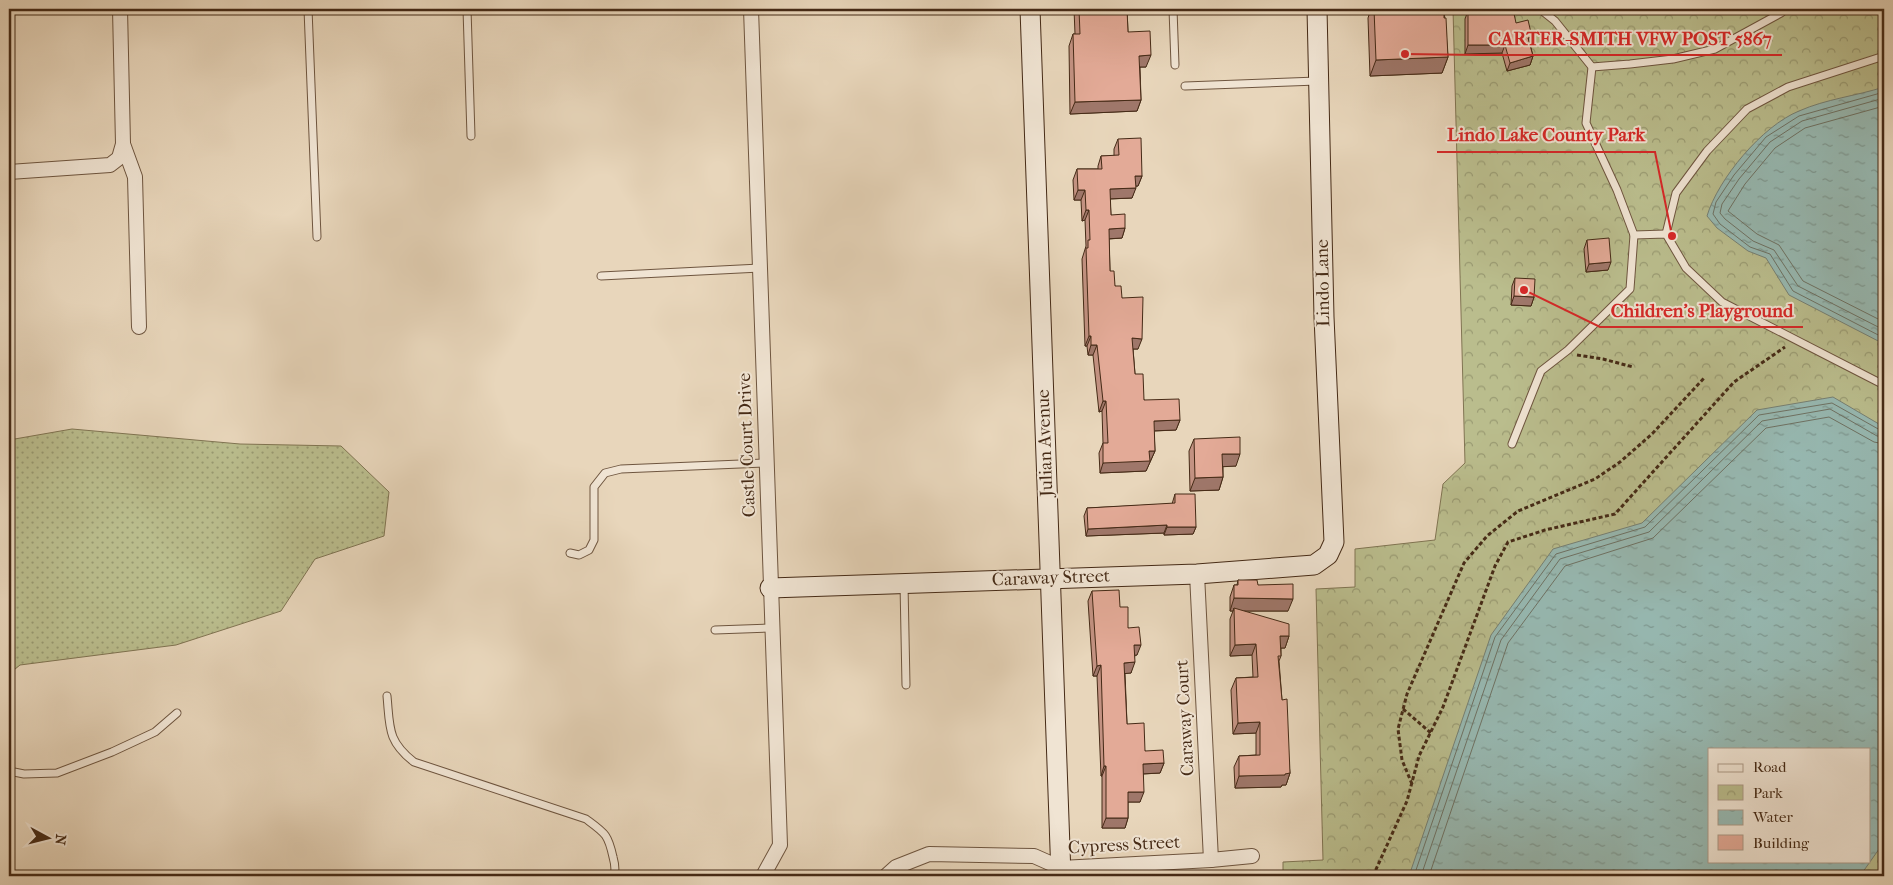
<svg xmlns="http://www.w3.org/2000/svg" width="1893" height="885" font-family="'IM FELL French Canon',serif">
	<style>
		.grass { fill: url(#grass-dots); stroke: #807452 }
		.park { fill: url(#park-crowns); stroke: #807452; fill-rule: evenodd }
		.water { fill: url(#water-ripples); stroke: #768074; fill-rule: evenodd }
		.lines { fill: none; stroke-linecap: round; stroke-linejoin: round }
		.shore { stroke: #6e7264; stroke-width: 1 }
		.lane-casing { stroke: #6e553f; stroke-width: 9 }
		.street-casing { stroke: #6e553f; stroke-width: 16 }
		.secondary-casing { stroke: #452a16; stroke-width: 21 }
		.path { stroke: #452a16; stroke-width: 3; stroke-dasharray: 4 2.5; stroke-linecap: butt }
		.lane { stroke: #f0e4d3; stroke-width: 7 }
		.street { stroke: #f0e4d3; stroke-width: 14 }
		.secondary { stroke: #f0e4d3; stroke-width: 19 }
		.wall { fill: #c39282; stroke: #452a16 }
		.shaded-wall { fill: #9f776a; stroke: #452a16 }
		.building { fill: #e3aa97; stroke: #452a16 }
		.labels { text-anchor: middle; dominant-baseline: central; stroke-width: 4; stroke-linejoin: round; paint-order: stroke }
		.street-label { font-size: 18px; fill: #452a16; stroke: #f0e4d3 }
		.leader { fill: none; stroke: #d62828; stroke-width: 2 }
		.callout-dot { fill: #d62828; stroke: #f0e4d3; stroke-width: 2 }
		.callout-label { font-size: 19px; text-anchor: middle; font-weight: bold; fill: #d62828; stroke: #f0e4d3; stroke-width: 4; stroke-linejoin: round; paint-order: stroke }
	</style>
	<defs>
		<pattern id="grass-dots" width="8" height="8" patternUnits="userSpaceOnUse" patternTransform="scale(1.25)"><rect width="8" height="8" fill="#babd8d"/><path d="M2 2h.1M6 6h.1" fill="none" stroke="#999a72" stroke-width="1.8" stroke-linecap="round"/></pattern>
		<pattern id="park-crowns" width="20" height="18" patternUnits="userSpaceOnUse" patternTransform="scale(1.25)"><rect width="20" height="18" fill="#babd8d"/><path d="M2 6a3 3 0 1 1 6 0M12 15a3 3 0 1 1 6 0" fill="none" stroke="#999a72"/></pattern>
		<pattern id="water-ripples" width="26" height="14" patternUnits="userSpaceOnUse" patternTransform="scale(1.25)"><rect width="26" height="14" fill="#97b9b2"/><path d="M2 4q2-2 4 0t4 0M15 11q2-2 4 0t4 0" fill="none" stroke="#7d9790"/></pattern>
	</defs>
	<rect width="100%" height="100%" fill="#e8d6bb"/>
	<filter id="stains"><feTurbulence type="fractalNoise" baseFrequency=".004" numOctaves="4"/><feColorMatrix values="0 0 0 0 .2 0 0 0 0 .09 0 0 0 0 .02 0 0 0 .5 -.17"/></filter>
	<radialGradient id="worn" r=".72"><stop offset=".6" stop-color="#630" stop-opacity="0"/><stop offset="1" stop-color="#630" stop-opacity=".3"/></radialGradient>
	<!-- grass -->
	<polygon class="grass" points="72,429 240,444 341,446 389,492 384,536 315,559 281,611 176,645 20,665 9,674 9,440"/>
	<!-- park -->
	<path class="park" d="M 1453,9 L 1884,9 L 1884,876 L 1283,876 L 1283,862 L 1323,860 L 1316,589 L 1355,587 L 1355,549 L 1435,540 L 1443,484 L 1465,463 ZM 1709,749 L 1869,749 L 1869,861 L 1709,861 Z"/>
	<!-- water -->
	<g class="water">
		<path d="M 1884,87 L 1884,344 L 1789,295 L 1766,258 L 1748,251 L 1717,228 L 1707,216 C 1718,179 1762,126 1799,111 C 1826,99 1856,96 1884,87 Z"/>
		<path d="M 1833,397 L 1884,427 L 1884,842 L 1860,876 L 1409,876 L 1491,635 L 1553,549 L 1642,523 L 1757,410 ZM 1709,749 L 1869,749 L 1869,861 L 1709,861 Z"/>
	</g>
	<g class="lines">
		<!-- shore -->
		<g class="shore">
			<polyline points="1884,92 1799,116 1766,137 1734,175 1716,202 1713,214 1720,224 1750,247 1770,254 1793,291 1884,338"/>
			<polyline points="1884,98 1802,121 1770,142 1739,179 1722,204 1720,213 1725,219 1753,241 1774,250 1798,286 1884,330"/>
			<polyline points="1884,106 1805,128 1775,148 1745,184 1728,211 1757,234 1779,245 1803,281 1884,322"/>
			<polyline points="1414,876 1495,637 1556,554 1645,527 1759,415 1832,403 1880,430 1884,431"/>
			<polyline points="1421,876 1501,640 1560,559 1649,532 1762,421 1830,409 1877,436 1884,437"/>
			<polyline points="1429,876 1508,643 1565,566 1653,538 1766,428 1829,417 1874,442 1884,444"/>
		</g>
		<defs>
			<g id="lane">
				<polyline points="308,9 317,237"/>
				<polyline points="467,9 471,136"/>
				<polyline points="1173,9 1175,65"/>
				<polyline points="1540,9 1555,21 1592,67 1586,123 1617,190 1634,235 1666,234 1686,268 1722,302 1884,385"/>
				<polyline points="1592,67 1630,64 1673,59 1715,49 1781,13 1786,9"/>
				<polyline points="1185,86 1317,81"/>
				<polyline points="1666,234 1676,193 1707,151 1747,109 1788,87 1884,56"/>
				<polyline points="601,276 760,268"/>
				<polyline points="1512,444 1541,371 1568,350 1630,289 1634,235"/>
				<polyline points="570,553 579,555 589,550 594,540 594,487 605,473 621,469 766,463"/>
				<polyline points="904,584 906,685"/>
				<polyline points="715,630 772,628"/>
				<path d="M 387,696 C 390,727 387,741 414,762 L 586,819 C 605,833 608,834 613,857 C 615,864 616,869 614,876"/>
				<polyline points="9,771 24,774 57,773 112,752 155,732 177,713"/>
			</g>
			<g id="street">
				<polyline points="751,9 780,845 763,876"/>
				<polyline points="123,144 135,177 139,327"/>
				<polyline points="9,172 110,165 119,158 123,144 120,9"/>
				<polyline points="1197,574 1211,860"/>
				<polyline points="886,876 896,867 929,854 1034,856 1061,868 1211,860 1252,856"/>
			</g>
			<g id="secondary">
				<polyline points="1030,9 1061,876"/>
				<polyline points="770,588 1197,574 1314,565 1328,555 1334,542 1324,317 1317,9"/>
			</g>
		</defs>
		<!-- lane casing -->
		<use href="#lane" class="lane-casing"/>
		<!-- street casing -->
		<use href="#street" class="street-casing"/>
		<!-- secondary casing -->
		<use href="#secondary" class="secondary-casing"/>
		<!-- path -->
		<g class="path">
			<polyline points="1577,355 1603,359 1633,367"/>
			<polyline points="1403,709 1431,733"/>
			<polyline points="1412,784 1402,760 1398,729 1407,694 1464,563 1487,536 1518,511 1595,479 1620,462 1652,434 1705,377"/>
			<polyline points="1373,876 1407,801 1419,756 1443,707 1495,566 1508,542 1545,530 1615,514 1734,382 1785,347"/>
		</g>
		<!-- lane -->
		<use href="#lane" class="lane"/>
		<!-- street -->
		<use href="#street" class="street"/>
		<!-- secondary -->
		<use href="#secondary" class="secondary"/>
	</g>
	<!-- wall -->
	<g class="wall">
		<polygon points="1074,9 1127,9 1128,32 1146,67 1140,67 1141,100 1137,111 1070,114 1069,46 1073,34 1075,34"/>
		<polygon points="1371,9 1444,9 1448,57 1442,73 1370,76 1368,18"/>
		<polygon points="1468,11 1532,37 1530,44 1533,56 1530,65 1507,71 1502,53 1465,54 1465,19"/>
		<polygon points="1118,139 1142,176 1138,186 1136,186 1132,198 1110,199 1111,215 1125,228 1122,238 1109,239 1110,271 1115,286 1122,298 1138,349 1133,349 1135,374 1144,400 1180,420 1176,430 1154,431 1155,451 1146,471 1100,473 1099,453 1103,443 1102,411 1099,412 1093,355 1088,355 1087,346 1085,346 1082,259 1086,246 1085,220 1082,221 1081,200 1074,200 1073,180 1077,169 1098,169 1098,166 1101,156 1114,156 1114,149"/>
		<polygon points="1587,240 1608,270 1586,272 1584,249"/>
		<polygon points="1515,278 1534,297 1531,306 1511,305 1512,286"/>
		<polygon points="1194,439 1236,466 1223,466 1223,477 1219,490 1190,491 1189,451"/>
		<polygon points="1175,494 1196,527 1193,534 1164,535 1164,533 1086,536 1084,516 1087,508 1172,504"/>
		<polygon points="1238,580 1258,585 1288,611 1244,611 1289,636 1285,648 1281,648 1281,656 1279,661 1282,700 1290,773 1286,785 1282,785 1281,787 1235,788 1234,767 1239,756 1256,755 1256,733 1233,734 1231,690 1236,678 1253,677 1252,655 1230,656 1230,619 1233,611 1230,611 1230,597 1234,585 1237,585"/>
		<polygon points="1092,591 1120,607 1128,628 1137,655 1135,655 1131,673 1125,673 1127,724 1145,751 1164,763 1160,773 1143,774 1140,802 1128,802 1128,818 1125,828 1102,828 1102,776 1101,776 1097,676 1093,676 1088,601"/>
	</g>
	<!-- shaded-wall -->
	<g class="shaded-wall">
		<polygon points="1532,37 1529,45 1528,38"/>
		<polygon points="1468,45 1505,45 1502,53 1465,54"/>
		<polygon points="1151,55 1146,67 1135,67 1139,56"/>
		<polygon points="1533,56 1530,65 1507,71 1510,63"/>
		<polygon points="1448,57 1442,73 1370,76 1376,60"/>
		<polygon points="1141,100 1137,111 1070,114 1075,102"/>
		<polygon points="1135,176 1142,176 1138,186 1132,186"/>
		<polygon points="1136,188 1132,198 1106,199 1110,189"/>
		<polygon points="1078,190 1085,190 1081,200 1074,200"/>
		<polygon points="1086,210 1089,210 1085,220 1082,221"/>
		<polygon points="1125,228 1122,238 1105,239 1109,229"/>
		<polygon points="1611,262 1608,270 1586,272 1589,264"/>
		<polygon points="1514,296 1534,297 1531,306 1511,305"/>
		<polygon points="1089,336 1091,336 1087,346 1085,346"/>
		<polygon points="1132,338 1142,339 1138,349 1129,349"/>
		<polygon points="1091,345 1097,345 1093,355 1088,355"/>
		<polygon points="1103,401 1106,401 1102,411 1099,412"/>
		<polygon points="1180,420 1176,430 1150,431 1154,421"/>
		<polygon points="1149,451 1155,451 1146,471 1100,473 1103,463"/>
		<polygon points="1222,454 1240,454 1236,466 1218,467"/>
		<polygon points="1223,477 1219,490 1190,491 1195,478"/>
		<polygon points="1167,525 1164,533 1086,536 1088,529"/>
		<polygon points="1167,527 1196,527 1193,534 1164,535"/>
		<polygon points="1234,598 1293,599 1288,611 1234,611 1234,608 1233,611 1230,611"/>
		<polygon points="1280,636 1289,636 1285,648 1276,648"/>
		<polygon points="1256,644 1252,655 1230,656 1235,645"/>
		<polygon points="1134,645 1141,645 1137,655 1130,656"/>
		<polygon points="1135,662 1131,673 1120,674 1124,663"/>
		<polygon points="1101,665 1097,676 1093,676 1097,666"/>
		<polygon points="1260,722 1256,733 1233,734 1238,723"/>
		<polygon points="1164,763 1160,773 1140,774 1143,764"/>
		<polygon points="1104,766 1106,766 1102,776 1101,776"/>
		<polygon points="1290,773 1286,785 1282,785 1281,787 1235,788 1239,776"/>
		<polygon points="1128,792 1144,792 1140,802 1125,802"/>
		<polygon points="1106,818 1128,818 1125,828 1102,828"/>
	</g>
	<!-- building -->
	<g class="building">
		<polygon points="1079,9 1127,9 1128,32 1150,31 1151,55 1139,56 1141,100 1075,102 1073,34 1080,34"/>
		<polygon points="1374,9 1444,9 1444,18 1446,18 1448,57 1376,60"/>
		<polygon points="1504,9 1513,9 1516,23 1528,20 1532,37 1528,38 1533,56 1510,63 1505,45 1468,45 1468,11 1497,11"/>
		<polygon points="1141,138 1142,176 1135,176 1136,188 1110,189 1111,215 1125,214 1125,228 1109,229 1110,271 1114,271 1115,286 1121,286 1122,298 1143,297 1142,339 1132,338 1135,374 1143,374 1144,400 1179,399 1180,420 1154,421 1155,451 1149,451 1150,461 1103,463 1103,443 1108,443 1106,401 1103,401 1097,345 1091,345 1091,336 1089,336 1086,248 1088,248 1088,240 1090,240 1089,210 1086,210 1085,190 1078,190 1077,169 1102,169 1101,156 1119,155 1118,139"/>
		<polygon points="1609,238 1611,262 1589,264 1587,240"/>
		<polygon points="1515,278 1535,279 1534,297 1514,296"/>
		<polygon points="1240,437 1240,454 1222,454 1223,477 1195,478 1194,439"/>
		<polygon points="1175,494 1195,494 1196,527 1167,527 1167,525 1088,529 1087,508 1175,503"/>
		<polygon points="1238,580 1257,580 1258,585 1293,584 1293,599 1234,598 1234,585 1238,585"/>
		<polygon points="1119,590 1120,607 1128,607 1128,628 1139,627 1141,645 1134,645 1135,662 1124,663 1127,724 1144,723 1145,751 1163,750 1164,763 1143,764 1144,792 1128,792 1128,818 1106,818 1106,766 1104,766 1101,665 1097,666 1092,591"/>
		<polygon points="1234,608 1289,624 1289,636 1280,636 1281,656 1278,656 1282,700 1287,699 1290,773 1285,774 1285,775 1239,776 1239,756 1260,755 1260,722 1238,723 1236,678 1258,677 1256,644 1235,645"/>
		<polygon points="1174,871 1174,876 1144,876 1144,872"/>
		<rect x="1247" y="875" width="30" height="1"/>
	</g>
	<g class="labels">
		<!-- street labels -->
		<g class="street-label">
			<text transform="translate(1323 283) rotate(-91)">Lindo Lane</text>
			<text transform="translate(1045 443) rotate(-92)">Julian Avenue</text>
			<text transform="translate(747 445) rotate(-92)">Castle Court Drive</text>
			<text transform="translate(1051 578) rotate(-2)">Caraway Street</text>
			<text transform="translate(1185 718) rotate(-93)">Caraway Court</text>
			<text transform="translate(1124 845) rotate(-3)">Cypress Street</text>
		</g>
	</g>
	<!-- callouts -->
	<path class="leader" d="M1405 54L1478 55H1782M1672 236L1655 152H1437M1524 290L1600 327H1803"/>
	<g class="callout-dot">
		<circle cx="1405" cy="54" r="5"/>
		<circle cx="1672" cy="236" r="5"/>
		<circle cx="1524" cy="290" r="5"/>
	</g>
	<g class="callout-label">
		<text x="1630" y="45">CARTER-SMITH VFW POST 5867</text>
		<text x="1546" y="141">Lindo Lake County Park</text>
		<text x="1702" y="317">Children’s Playground</text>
	</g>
	<!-- margin -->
	<rect width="1893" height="885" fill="none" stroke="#e8d6bb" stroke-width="30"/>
	<rect x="10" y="10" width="1873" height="865" fill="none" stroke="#452a16" stroke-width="2.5"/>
	<rect x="15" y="15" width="1863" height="855" fill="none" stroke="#452a16"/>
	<!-- legend -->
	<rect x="1708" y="748" width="162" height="115" fill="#f0e4d3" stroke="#ac9a87"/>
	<rect x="1718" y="764" width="25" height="8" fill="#f0e4d3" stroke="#ac9a87"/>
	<text x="1753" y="772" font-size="15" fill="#452a16">Road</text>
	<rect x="1718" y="785" width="25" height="15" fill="url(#park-crowns)" stroke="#ac9a87"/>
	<text x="1753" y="798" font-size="15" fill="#452a16">Park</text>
	<rect x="1718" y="810" width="25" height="15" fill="url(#water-ripples)" stroke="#ac9a87"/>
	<text x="1753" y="822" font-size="15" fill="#452a16">Water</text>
	<rect x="1718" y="835" width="25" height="15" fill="#e3aa97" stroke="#ac9a87"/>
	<text x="1753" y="848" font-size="15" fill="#452a16">Building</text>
	<!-- north arrow -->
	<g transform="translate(48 838) rotate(97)" stroke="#f0e4d3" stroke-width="4" paint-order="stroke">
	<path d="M0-4L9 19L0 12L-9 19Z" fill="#452a16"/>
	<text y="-8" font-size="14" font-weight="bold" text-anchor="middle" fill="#452a16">N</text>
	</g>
	<rect width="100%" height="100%" filter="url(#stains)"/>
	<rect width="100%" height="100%" fill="url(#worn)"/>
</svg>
